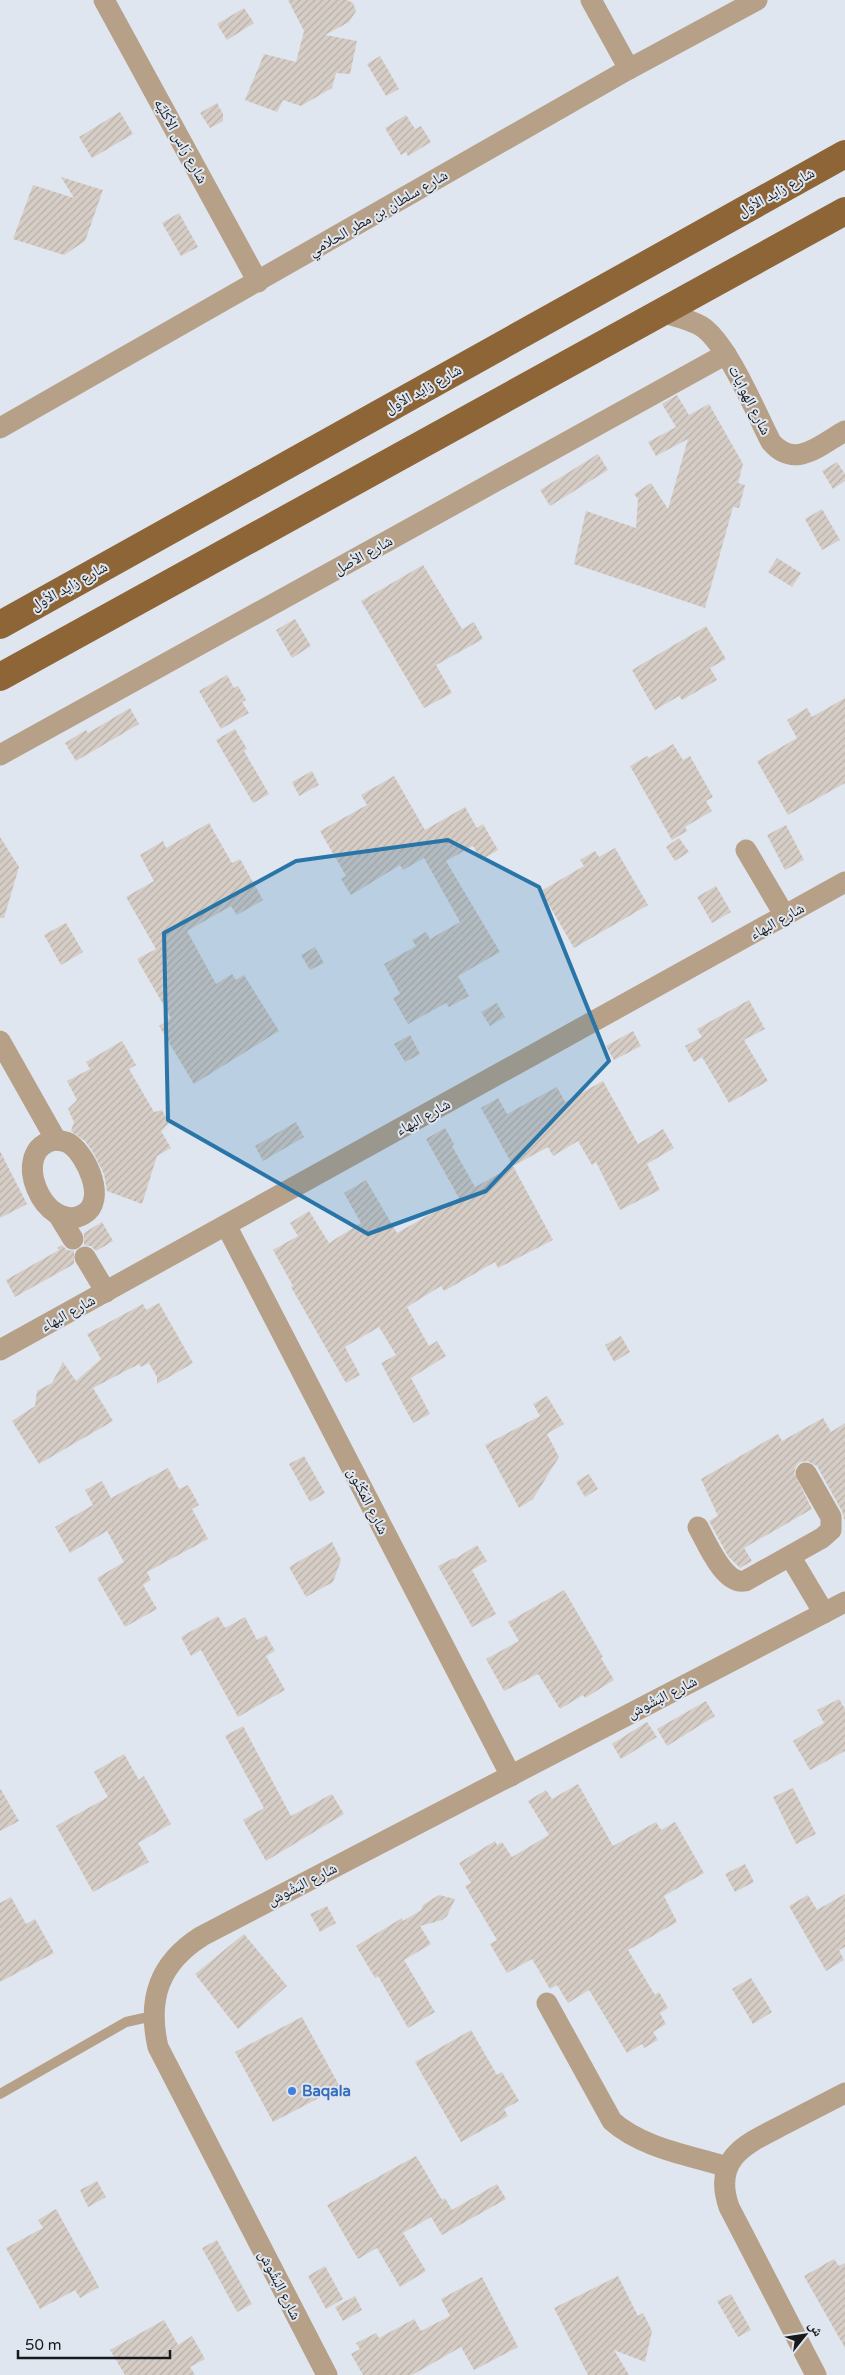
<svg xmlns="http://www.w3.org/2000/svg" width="845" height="2375" font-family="'Varela Round','Noto Naskh Arabic',sans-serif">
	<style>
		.building { fill: url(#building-hatch) }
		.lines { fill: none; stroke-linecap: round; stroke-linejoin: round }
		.lane { stroke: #b7a088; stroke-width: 10 }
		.street { stroke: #b7a088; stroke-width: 21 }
		.primary { stroke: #8e6537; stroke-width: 28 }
		.marked { fill: #2975a8; fill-opacity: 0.2; stroke: #2975a8; stroke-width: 4; stroke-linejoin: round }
		.shop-dot { fill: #3f7fe0; stroke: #dfe6ef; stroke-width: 2 }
		.labels { text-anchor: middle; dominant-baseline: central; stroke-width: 4; stroke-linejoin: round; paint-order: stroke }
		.street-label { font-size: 15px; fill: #17191c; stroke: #dfe6ef }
		.shop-label { font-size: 15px; font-weight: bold; fill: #366cbe; stroke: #dfe6ef; text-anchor: start }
	</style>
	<defs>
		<pattern id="building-hatch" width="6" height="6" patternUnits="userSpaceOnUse" patternTransform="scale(1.25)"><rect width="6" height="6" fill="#d6cec6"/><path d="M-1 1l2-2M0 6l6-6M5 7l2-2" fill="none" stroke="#b7b0aa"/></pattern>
	</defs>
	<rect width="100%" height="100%" fill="#dfe6ef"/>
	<!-- building -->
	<g class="building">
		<polygon points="288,0 347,0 353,3 356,11 349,22 325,35 357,41 350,74 336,73 332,88 301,106 283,100 277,112 245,100 264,54 296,62 304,31"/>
		<polygon points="244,8 254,23 227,40 217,24"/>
		<polygon points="380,56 399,89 386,96 367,64"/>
		<polygon points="217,103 223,114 223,121 210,128 200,113"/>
		<polygon points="120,112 133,134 92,158 79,137"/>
		<polygon points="406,115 415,129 421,126 431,142 408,156 406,152 401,155 385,128"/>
		<polygon points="61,177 103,190 85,241 64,255 13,239 33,185 74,198"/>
		<polygon points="179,213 198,247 181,256 162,223"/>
		<polygon points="677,395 689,415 709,404 743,464 738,483 745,485 739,508 733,507 705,608 574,564 586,511 636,528 638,499 634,494 651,483 668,509 688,439 656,456 648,442 676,427 662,404"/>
		<polygon points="598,454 608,470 550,506 540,490"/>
		<polygon points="837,462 845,474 845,481 833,489 822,471"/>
		<polygon points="822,509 840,540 822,550 805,519"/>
		<polygon points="777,558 801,573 792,587 768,572"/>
		<polygon points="423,565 462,629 474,622 483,639 436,665 452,693 424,708 361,601"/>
		<polygon points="295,619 311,646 292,658 276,630"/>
		<polygon points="706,626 726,659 710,668 717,680 682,700 679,696 655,710 632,670"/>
		<polygon points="227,675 234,688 238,686 246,700 242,702 249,713 221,729 199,691"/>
		<polygon points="845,698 845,783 788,815 757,761 797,738 787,720 807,708 812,717"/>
		<polygon points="130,708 139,724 76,761 65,743 86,730 88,733"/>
		<polygon points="235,729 247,749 244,751 269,794 253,803 216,740"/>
		<polygon points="673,744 683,760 690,756 713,797 706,801 712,811 685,827 687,831 672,840 630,766 647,756 649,758"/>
		<polygon points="312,771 319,785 299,796 292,782"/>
		<polygon points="394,776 425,830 465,807 477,828 483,824 498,850 481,860 473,846 446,861 500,952 458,976 469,996 449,1007 446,1003 408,1024 393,998 400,994 384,964 416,946 412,940 426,932 430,939 460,922 424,858 403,870 400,865 351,895 341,879 346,876 320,831 367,805 361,795"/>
		<polygon points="209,823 232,863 240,859 263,900 237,915 231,906 187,931 216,984 232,974 236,980 244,975 279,1031 194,1084 159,1026 171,1018 137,959 156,949 126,897 154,881 140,855 163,841 166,848"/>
		<polygon points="786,825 804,860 785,870 767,835"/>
		<polygon points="0,837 19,867 4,918 0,918"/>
		<polygon points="679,838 689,852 675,861 666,847"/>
		<polygon points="615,848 648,905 574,948 541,891 584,866 580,860 595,851 599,857"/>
		<polygon points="716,886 731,912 712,923 697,897"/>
		<polygon points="66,923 83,952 61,965 44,935"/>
		<polygon points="315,947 324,963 310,970 301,955"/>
		<polygon points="749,1000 765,1029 744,1040 768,1081 729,1103 702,1057 694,1062 685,1046 702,1037 697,1029"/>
		<polygon points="497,1003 505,1017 490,1026 481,1012"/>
		<polygon points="633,1031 641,1046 614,1060 606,1046"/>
		<polygon points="410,1035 420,1054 405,1062 394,1044"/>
		<polygon points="122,1041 136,1065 129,1069 154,1112 162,1110 169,1123 161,1131 171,1148 157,1156 142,1204 107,1191 104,1174 93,1152 85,1141 71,1131 74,1122 68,1109 77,1100 67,1081 90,1069 86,1062"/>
		<polygon points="603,1081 638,1144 663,1129 674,1148 647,1164 660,1190 620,1210 596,1162 592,1165 578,1141 553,1156 548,1147 513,1166 481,1108 498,1098 507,1114 557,1087 565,1102"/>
		<polygon points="296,1122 304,1137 263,1161 255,1146"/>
		<polygon points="445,1128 454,1144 452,1146 475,1187 513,1166 553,1240 498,1268 495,1262 444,1291 441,1286 407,1307 429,1346 437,1341 446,1356 411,1378 430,1414 413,1423 381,1363 396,1355 379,1327 345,1347 360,1375 346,1383 291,1287 293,1286 273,1250 298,1236 290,1223 309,1211 329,1243 361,1223 344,1193 366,1180 397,1233 459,1198 426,1139"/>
		<polygon points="0,1151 27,1204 0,1218"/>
		<polygon points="102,1222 113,1241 96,1251 91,1246 84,1245 84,1233"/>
		<polygon points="62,1245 67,1250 74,1251 74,1264 15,1297 6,1280 59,1250 57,1248"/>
		<polygon points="159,1303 193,1363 157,1384 157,1377 149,1363 141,1367 139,1364 93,1388 113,1421 39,1464 12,1421 35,1406 37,1391 52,1383 63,1362 76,1381 101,1359 87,1334 143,1304 146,1310"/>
		<polygon points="621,1336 630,1352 614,1362 605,1345"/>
		<polygon points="547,1396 564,1424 547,1434 559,1457 533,1499 519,1508 485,1445 540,1416 533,1404"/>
		<polygon points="823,1418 831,1432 845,1423 845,1521 842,1511 817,1466 807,1461 800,1462 796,1466 794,1473 812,1509 744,1548 752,1561 740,1568 728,1556 709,1521 718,1516 701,1479 778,1434 782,1441"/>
		<polygon points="304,1456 325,1493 310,1502 289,1464"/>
		<polygon points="168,1468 179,1489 188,1485 199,1505 192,1509 208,1539 147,1572 151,1580 143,1585 157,1609 125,1627 97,1578 124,1562 107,1531 70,1553 55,1527 93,1505 85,1490 102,1481 111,1498"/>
		<polygon points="589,1474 598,1489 585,1497 576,1482"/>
		<polygon points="332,1542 341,1560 333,1582 306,1597 289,1567"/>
		<polygon points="477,1545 487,1561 472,1570 496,1614 472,1627 438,1566 454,1558 455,1559"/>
		<polygon points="564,1590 603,1657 601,1658 614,1680 585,1698 583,1695 560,1709 538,1674 504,1691 486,1659 519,1641 508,1622"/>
		<polygon points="218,1616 225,1628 245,1617 257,1640 266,1635 275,1651 266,1656 285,1690 238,1717 201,1650 191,1656 181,1637"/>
		<polygon points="839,1699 845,1709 845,1751 810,1770 793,1741 824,1723 817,1710"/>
		<polygon points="706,1701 715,1716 667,1746 657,1729"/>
		<polygon points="647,1722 657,1737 621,1759 612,1744"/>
		<polygon points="243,1726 291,1816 332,1794 344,1814 266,1861 243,1820 264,1808 225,1736"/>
		<polygon points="124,1754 139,1780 144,1776 171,1824 138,1843 149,1862 93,1892 56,1826 108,1797 94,1772"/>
		<polygon points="578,1784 613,1846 656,1822 661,1830 675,1822 704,1873 664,1896 677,1922 628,1950 655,1995 659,1992 668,2008 660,2013 666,2024 653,2032 658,2040 644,2048 642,2044 627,2053 589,1990 568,2003 557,1985 550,1989 532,1959 507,1973 490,1944 497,1940 465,1886 471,1883 459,1863 495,1841 497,1845 502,1842 512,1857 549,1835 528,1801 546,1790 552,1799"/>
		<polygon points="0,1788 19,1821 0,1831"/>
		<polygon points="793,1788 816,1834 796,1844 773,1797"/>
		<polygon points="745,1864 754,1882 735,1892 725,1874"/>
		<polygon points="845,1894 845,1947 839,1950 844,1960 826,1971 789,1906 808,1895 817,1910"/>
		<polygon points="439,1895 455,1899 447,1916 442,1920 420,1926 431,1944 404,1960 435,2012 408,2028 378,1976 375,1978 356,1946 402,1918 403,1921 413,1915 421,1910 423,1905"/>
		<polygon points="11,1897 26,1924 35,1919 54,1953 0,1982 0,1903"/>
		<polygon points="327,1906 336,1923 320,1932 310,1914"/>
		<polygon points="244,1934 287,1986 238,2029 195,1974"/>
		<polygon points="751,1978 772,2012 753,2024 732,1989"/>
		<polygon points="302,2017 340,2087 273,2122 235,2052"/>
		<polygon points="471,2030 497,2075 502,2072 519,2101 504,2109 508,2116 461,2142 415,2062"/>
		<polygon points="416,2156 442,2200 445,2198 452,2210 497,2184 506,2199 442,2235 431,2217 403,2233 426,2271 400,2287 377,2248 358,2259 327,2205"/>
		<polygon points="97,2181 106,2197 88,2207 80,2190"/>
		<polygon points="56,2209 99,2287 80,2298 75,2290 40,2309 6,2248 43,2228 38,2220"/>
		<polygon points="217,2240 252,2304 237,2312 202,2248"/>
		<polygon points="834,2259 839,2266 845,2263 845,2348 804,2276"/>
		<polygon points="325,2266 343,2299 326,2309 308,2276"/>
		<polygon points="618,2276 638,2316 643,2313 652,2331 645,2362 614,2350 629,2375 588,2375 554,2308"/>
		<polygon points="482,2277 518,2347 474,2370 461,2347 412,2375 363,2375 351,2354 360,2349 356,2343 376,2333 379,2338 414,2319 421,2331 450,2316 441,2299"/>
		<polygon points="731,2294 751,2330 738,2337 717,2301"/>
		<polygon points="355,2296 362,2310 343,2321 335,2307"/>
		<polygon points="164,2320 178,2345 192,2336 205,2359 190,2367 195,2375 125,2375 110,2350"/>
	</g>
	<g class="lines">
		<!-- lane -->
		<polyline class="lane" points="0,2094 126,2022 144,2018 154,2018"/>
		<!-- street -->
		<g class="street">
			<polyline points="104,0 258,282"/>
			<polyline points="591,0 629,69"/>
			<path d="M 661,312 C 674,316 689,319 701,326 C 727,342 756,413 771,442 C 795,470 820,445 845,431"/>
			<polyline points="0,428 629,69 757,0"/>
			<polyline points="0,755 726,354"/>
			<polyline points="746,850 785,916"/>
			<polyline points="0,1041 56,1140"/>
			<path d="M 56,1140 C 61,1141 66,1141 70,1144 C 87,1156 107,1200 84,1214 C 45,1237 6,1148 56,1140 Z"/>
			<polyline points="59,1216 73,1239"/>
			<polyline points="226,1225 511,1776"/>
			<polyline points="85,1257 106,1292"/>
			<polyline points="0,1350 845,882"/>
			<path d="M 698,1527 C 707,1543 724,1585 745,1581 L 822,1538 L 831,1530 L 831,1517 L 806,1473"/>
			<polyline points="790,1556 824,1613"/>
			<path d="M 547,2003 L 612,2121 C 642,2148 689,2155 727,2167"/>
			<path d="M 327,2375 L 158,2047 C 147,1999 159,1963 202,1936 L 845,1602"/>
			<path d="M 816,2375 L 729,2207 C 712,2158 746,2144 783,2125 C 804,2114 824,2104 845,2093"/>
		</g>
		<!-- primary -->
		<g class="primary">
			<polyline points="0,625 845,154"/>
			<polyline points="0,677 845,211"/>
		</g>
	</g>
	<!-- marked area -->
	<path class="marked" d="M 448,840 L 539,887 L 609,1061 L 486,1191 L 368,1234 L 168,1120 L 164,933 L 296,861 Z"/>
	<!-- markers -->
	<circle class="shop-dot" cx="292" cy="2091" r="5"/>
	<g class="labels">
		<!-- street labels -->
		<g class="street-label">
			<text transform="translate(181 141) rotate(61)">شارع رَاس الأكليَّه</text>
			<text transform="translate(776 192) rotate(-29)">شارع زايد الأول</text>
			<text transform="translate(378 213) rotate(-30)">شارع سلطان بن مطر الحلامي</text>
			<text transform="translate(423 389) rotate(-29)">شارع زايد الأول</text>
			<text transform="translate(750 400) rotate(63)">شارع الهوايات</text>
			<text transform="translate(363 555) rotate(-29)">شارع الأصل</text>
			<text transform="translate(69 586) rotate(-29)">شارع زايد الأول</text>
			<text transform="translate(777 921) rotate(-29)">شارع البهاء</text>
			<text transform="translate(423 1117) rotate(-29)">شارع البهاء</text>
			<text transform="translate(68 1313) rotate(-29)">شارع البهاء</text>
			<text transform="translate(368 1501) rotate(63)">شارع المَكْنُون</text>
			<text transform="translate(662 1697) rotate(-27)">شارع البَشُوش</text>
			<text transform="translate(302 1884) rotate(-27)">شارع البَشُوش</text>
			<text transform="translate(280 2285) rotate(63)">شارع البَشُوش</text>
		</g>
		<!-- shop labels -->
		<g class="shop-label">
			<text x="302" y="2091">Baqala</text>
		</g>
	</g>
	<!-- north arrow -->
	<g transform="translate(805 2335) rotate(60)" stroke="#dfe6ef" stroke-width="4" paint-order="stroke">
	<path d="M0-4L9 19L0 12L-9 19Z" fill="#17191c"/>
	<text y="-8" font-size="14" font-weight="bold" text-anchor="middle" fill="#17191c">ش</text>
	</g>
	<!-- scale -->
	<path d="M18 2350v8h152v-8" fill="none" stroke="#17191c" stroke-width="2.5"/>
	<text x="25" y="2350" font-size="15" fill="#17191c" stroke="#dfe6ef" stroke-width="4" paint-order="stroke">50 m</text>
</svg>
